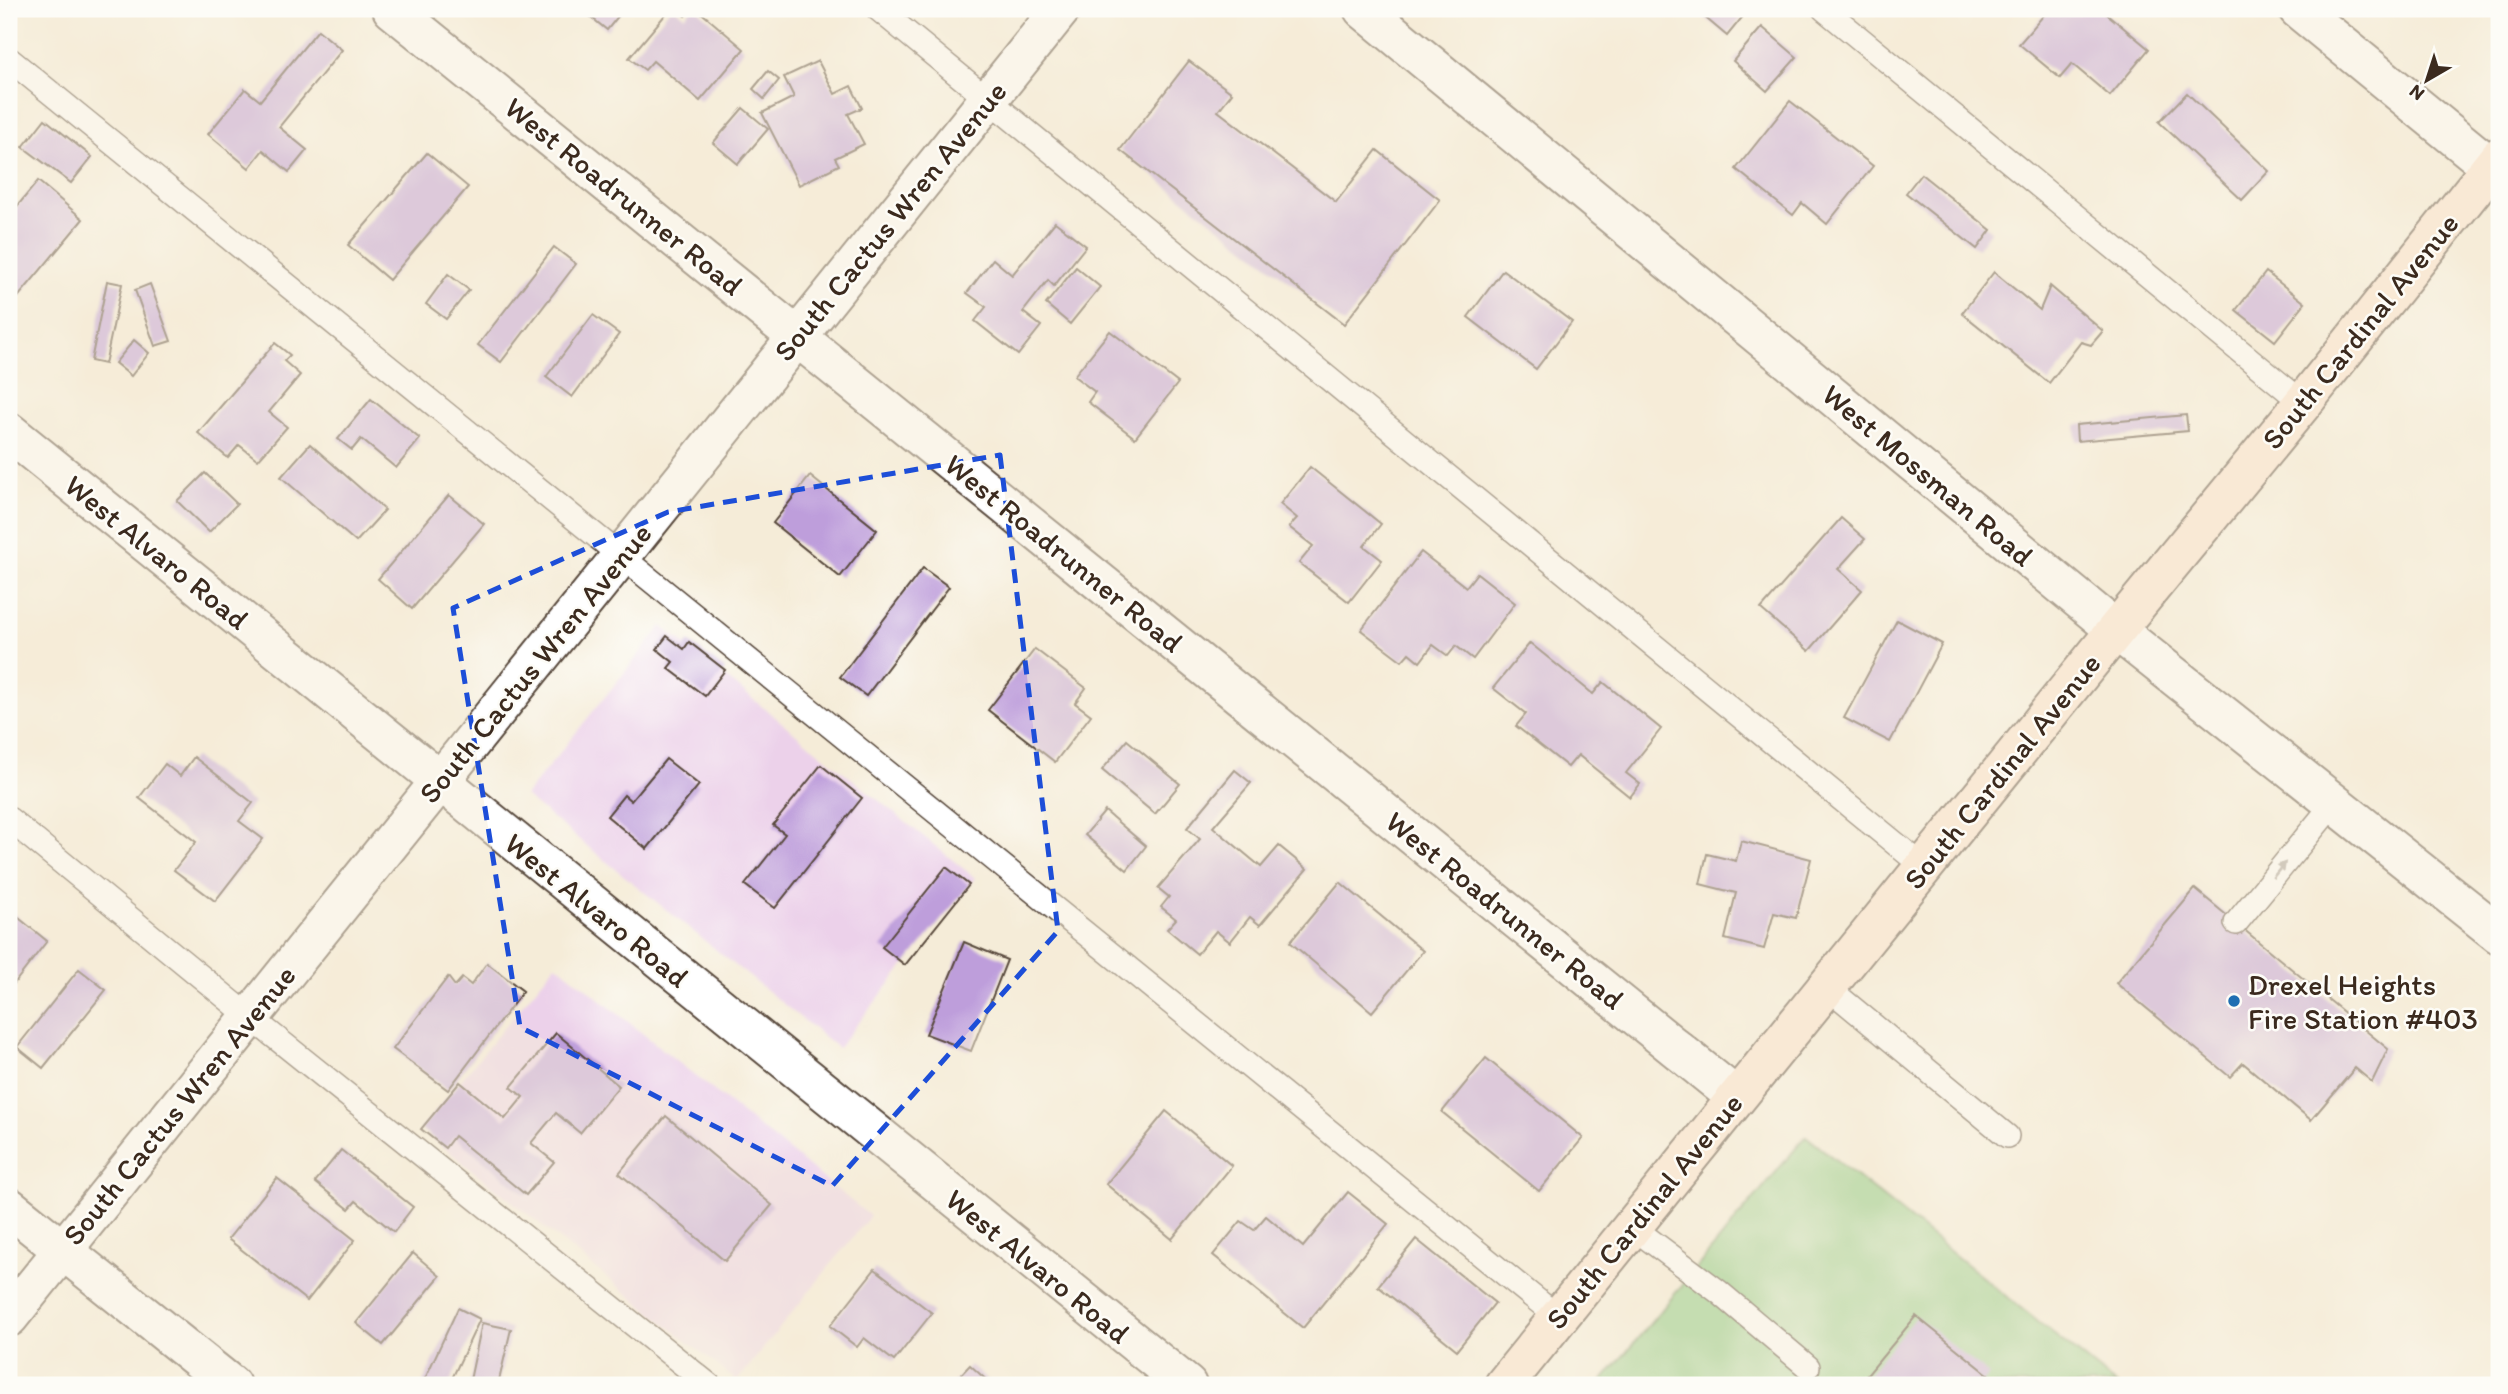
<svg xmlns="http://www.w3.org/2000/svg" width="2508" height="1394" font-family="Itim,sans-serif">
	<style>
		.built { fill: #ecd1ea }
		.green { fill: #8ac980; stroke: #627a4f; stroke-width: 2 }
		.building { fill: #be9edb }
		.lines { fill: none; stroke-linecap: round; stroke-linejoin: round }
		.lane-casing { stroke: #57473a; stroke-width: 26 }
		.street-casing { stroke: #57473a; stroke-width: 42 }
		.secondary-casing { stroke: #57473a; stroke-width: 42 }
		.lane { stroke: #fff; stroke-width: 23 }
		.street { stroke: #fff; stroke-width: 38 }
		.secondary { stroke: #fde4d1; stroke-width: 38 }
		.oneway { fill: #a79f9a }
		.marked { fill: none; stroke: #1d4ed8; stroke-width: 5; stroke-dasharray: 14 9; stroke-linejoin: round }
		.poi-dot { fill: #1f6fb2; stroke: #fdfcf7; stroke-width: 2.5 }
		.labels { text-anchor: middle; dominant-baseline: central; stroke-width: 5; stroke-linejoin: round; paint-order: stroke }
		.street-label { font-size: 30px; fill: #3b2a1e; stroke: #fdfcf7 }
		.poi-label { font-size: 30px; fill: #3b2a1e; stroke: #fdfcf7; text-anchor: start }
	</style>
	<rect width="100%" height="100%" fill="#fdfcf7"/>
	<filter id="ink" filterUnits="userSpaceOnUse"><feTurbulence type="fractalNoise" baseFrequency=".0143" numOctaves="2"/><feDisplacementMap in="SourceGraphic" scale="14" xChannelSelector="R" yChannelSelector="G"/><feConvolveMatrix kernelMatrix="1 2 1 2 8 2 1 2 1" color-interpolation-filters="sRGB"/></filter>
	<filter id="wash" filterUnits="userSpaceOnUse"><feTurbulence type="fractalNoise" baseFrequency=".00686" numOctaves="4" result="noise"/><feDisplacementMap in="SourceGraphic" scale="28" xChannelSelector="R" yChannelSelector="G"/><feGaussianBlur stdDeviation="1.57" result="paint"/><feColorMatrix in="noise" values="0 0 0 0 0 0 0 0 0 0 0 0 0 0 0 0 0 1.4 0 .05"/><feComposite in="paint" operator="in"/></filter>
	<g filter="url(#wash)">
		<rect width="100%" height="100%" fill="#f5ecd8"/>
		<!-- built -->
		<g class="built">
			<polygon points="662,626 975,878 838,1048 525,796"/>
			<polygon points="556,964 870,1216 737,1381 421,1129"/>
		</g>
		<!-- green -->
		<polygon class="green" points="1806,1136 2117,1385 1599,1385"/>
		<g id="blocks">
			<!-- building -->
			<g class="building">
				<polygon points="581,9 624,9 607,30"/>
				<polygon points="670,9 676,9 685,16 692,9 697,9 744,49 700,101 653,61 645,70 629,58"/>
				<polygon points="1695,9 1749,9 1727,36"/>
				<polygon points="2049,9 2101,9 2149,49 2110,96 2072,64 2060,78 2019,44"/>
				<polygon points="1762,27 1797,57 1767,91 1733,61"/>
				<polygon points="318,30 342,50 279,127 307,150 289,172 263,150 249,168 208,134 245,89 260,101"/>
				<polygon points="818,61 835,94 851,86 862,108 848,114 864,144 835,158 839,165 799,185 762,113 794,97 784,77"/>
				<polygon points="1189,61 1232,93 1218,111 1336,202 1377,150 1440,200 1344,324 1120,150"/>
				<polygon points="768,71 779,80 764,99 753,89"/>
				<polygon points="2187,93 2269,171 2242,200 2159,122"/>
				<polygon points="1790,101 1873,166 1827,224 1802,203 1793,215 1736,169"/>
				<polygon points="743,108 768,129 738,164 713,143"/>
				<polygon points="45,119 92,157 71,183 23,147"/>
				<polygon points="427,153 468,187 389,280 348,245"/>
				<polygon points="1921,174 1991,230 1977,249 1906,193"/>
				<polygon points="38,181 83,219 9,308 9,216"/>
				<polygon points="1055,222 1086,246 1054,286 1048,280 1023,312 1041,326 1018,355 975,321 986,307 967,293 993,259 1012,275"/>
				<polygon points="554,247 576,264 501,362 478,345"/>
				<polygon points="1076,267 1100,287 1070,324 1046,304"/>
				<polygon points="1503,270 1572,322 1536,369 1468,317"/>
				<polygon points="1994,272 2040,310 2050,286 2103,331 2091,345 2081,342 2049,383 1962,313"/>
				<polygon points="2266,272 2305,303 2275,341 2236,310"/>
				<polygon points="448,274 469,290 446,319 426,304"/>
				<polygon points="107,281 122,284 105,364 91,361"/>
				<polygon points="150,284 171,341 155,346 135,290"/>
				<polygon points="593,315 619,334 572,397 546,377"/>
				<polygon points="1110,331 1178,383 1135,438 1088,402 1095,392 1074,376"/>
				<polygon points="134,340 149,353 131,376 115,363"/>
				<polygon points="275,343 290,355 284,361 300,375 269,412 287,427 258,460 239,445 228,458 198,433"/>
				<polygon points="371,399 420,439 396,468 361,439 352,450 338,439"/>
				<polygon points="2186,415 2188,431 2077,441 2076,425"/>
				<polygon points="310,444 385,510 356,542 281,477"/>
				<polygon points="1310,467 1381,524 1364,546 1382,560 1349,602 1299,563 1313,546 1289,527 1297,518 1280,504"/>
				<polygon points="205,473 237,504 209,532 177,501"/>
				<polygon points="810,476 877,530 840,577 773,523"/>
				<polygon points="449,495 484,524 412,609 378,579"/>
				<polygon points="1841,518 1865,539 1838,569 1862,590 1809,651 1761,609"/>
				<polygon points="1421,552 1466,587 1477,573 1515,603 1473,659 1456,646 1448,656 1433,645 1420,662 1409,653 1402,661 1361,630"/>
				<polygon points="923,568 949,587 866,696 840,677"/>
				<polygon points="1897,620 1942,644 1890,742 1844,718"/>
				<polygon points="667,636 684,649 689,642 725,670 705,696 668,668 673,662 657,649"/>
				<polygon points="1530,643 1593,694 1603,682 1661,729 1626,773 1640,784 1630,797 1578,755 1568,767 1516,726 1526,714 1493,688"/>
				<polygon points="1035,649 1086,688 1075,703 1091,715 1055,762 988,710"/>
				<polygon points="1127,740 1180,784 1155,814 1102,770"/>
				<polygon points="194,757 253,803 239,821 263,839 215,901 174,870 196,842 139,798 165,764 180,776"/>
				<polygon points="666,759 699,785 647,849 607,816 624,795 631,801"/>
				<polygon points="821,765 862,798 775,908 745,885 785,834 773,825"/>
				<polygon points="1235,770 1251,783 1213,827 1261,867 1279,846 1307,869 1260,925 1250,917 1230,942 1216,931 1197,954 1167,929 1176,919 1161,907 1169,897 1158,888 1200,839 1187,828"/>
				<polygon points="1105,811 1146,846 1127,870 1085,835"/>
				<polygon points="1741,841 1811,859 1796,918 1774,913 1764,949 1725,939 1736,893 1700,884 1707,854 1736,861"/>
				<polygon points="946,867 969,885 905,965 882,947"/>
				<polygon points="1340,882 1423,951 1372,1012 1290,942"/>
				<polygon points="2195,889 2388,1049 2372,1082 2355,1068 2311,1120 2243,1063 2230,1077 2116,983"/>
				<polygon points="9,910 47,941 9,990"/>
				<polygon points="964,942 1007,960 971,1051 926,1034"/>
				<polygon points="487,963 523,991 448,1090 393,1049 448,977 455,986 462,978 471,985"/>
				<polygon points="79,969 106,990 43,1068 17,1047"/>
				<polygon points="556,1033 619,1086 580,1133 556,1113 531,1143 554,1162 526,1195 454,1136 445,1148 421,1129 460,1082 505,1119 523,1097 511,1087"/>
				<polygon points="1486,1058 1583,1138 1539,1191 1442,1112"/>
				<polygon points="1166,1111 1232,1166 1172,1239 1106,1184"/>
				<polygon points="666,1116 772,1205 725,1261 619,1173"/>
				<polygon points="341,1150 413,1207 394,1232 356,1201 349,1209 315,1182"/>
				<polygon points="277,1178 355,1240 307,1301 228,1239"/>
				<polygon points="1348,1192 1388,1224 1303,1328 1213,1255 1241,1221 1254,1230 1266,1216 1303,1247"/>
				<polygon points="1416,1239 1495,1303 1457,1350 1378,1286"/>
				<polygon points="413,1253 440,1276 383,1345 356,1323"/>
				<polygon points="875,1269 932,1313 894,1361 864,1338 857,1347 830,1326"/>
				<polygon points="458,1308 480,1319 449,1385 422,1385"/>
				<polygon points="1916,1316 1989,1375 1981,1385 1859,1385"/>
				<polygon points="482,1323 511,1329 498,1385 469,1385"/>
				<polygon points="970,1365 992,1385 951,1385"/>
			</g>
		</g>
	</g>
	<g filter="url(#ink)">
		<use href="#blocks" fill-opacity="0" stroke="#57473a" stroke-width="2"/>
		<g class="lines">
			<defs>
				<g id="lane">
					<polyline points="878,9 1924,867"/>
					<polyline points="1824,9 2303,403"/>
					<polyline points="9,59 1559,1318"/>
					<polyline points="9,819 250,1017 709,1385"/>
					<polyline points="2236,923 2334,803"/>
					<polyline points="1827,987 2007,1136"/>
					<polyline points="1631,1226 1719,1292 1808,1367"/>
				</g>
				<g id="street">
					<polyline points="392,9 1736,1097"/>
					<polyline points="1363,9 2116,630 2499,934"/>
					<polyline points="2298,9 2491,167"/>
					<polyline points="9,432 1187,1385"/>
					<polyline points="9,1207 231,1385"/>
					<polyline points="9,1317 1061,9"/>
				</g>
				<polyline id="secondary" points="1504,1385 2116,630 2303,403 2499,157"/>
			</defs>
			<!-- lane casing -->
			<use href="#lane" class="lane-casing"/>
			<!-- street casing -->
			<use href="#street" class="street-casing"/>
			<!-- secondary casing -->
			<use href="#secondary" class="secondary-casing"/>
			<!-- lane -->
			<use href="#lane" class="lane"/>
			<!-- street -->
			<use href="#street" class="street"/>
			<!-- secondary -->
			<use href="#secondary" class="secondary"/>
		</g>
		<!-- one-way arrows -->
		<defs><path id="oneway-solid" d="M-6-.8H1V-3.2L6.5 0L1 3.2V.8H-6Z" transform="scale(1.75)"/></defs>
		<use class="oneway" href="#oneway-solid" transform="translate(2279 870) rotate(-51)"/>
	</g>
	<!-- marked area -->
	<path d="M0 0H2508V1394H0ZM 1000,455 L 1058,931 L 832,1186 L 520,1027 L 453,608 L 668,512 Z" fill="#f5ecd8" fill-opacity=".55" fill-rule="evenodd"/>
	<path class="marked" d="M 1000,455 L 1058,931 L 832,1186 L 520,1027 L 453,608 L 668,512 Z"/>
	<!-- markers -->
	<circle class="poi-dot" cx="2234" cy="1001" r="7"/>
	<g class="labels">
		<!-- street labels -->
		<g class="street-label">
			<text transform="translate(624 196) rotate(39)">West Roadrunner Road</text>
			<text transform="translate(890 221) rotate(-51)">South Cactus Wren Avenue</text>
			<text transform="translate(2360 331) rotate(-51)">South Cardinal Avenue</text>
			<text transform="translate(1928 475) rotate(40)">West Mossman Road</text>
			<text transform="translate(157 552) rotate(39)">West Alvaro Road</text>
			<text transform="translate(1064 553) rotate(39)">West Roadrunner Road</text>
			<text transform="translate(535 663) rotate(-51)">South Cactus Wren Avenue</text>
			<text transform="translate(2002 771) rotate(-51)">South Cardinal Avenue</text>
			<text transform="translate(597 910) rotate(39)">West Alvaro Road</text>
			<text transform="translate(1505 910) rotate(39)">West Roadrunner Road</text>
			<text transform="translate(179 1105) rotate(-51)">South Cactus Wren Avenue</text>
			<text transform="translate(1644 1211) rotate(-51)">South Cardinal Avenue</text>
			<text transform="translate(1038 1266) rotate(39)">West Alvaro Road</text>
		</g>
		<!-- poi labels -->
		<g class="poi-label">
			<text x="2248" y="984">Drexel Heights<tspan x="2248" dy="34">Fire Station #403</tspan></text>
		</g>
	</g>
	<!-- margin -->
	<rect width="2508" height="1394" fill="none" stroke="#fdfcf7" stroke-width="35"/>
	<!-- north arrow -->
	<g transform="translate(2427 80) rotate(219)" stroke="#fdfcf7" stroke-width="5" paint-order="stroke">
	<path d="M0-5L12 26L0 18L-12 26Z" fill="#3b2a1e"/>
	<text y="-10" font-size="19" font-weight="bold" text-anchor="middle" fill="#3b2a1e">N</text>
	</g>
</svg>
